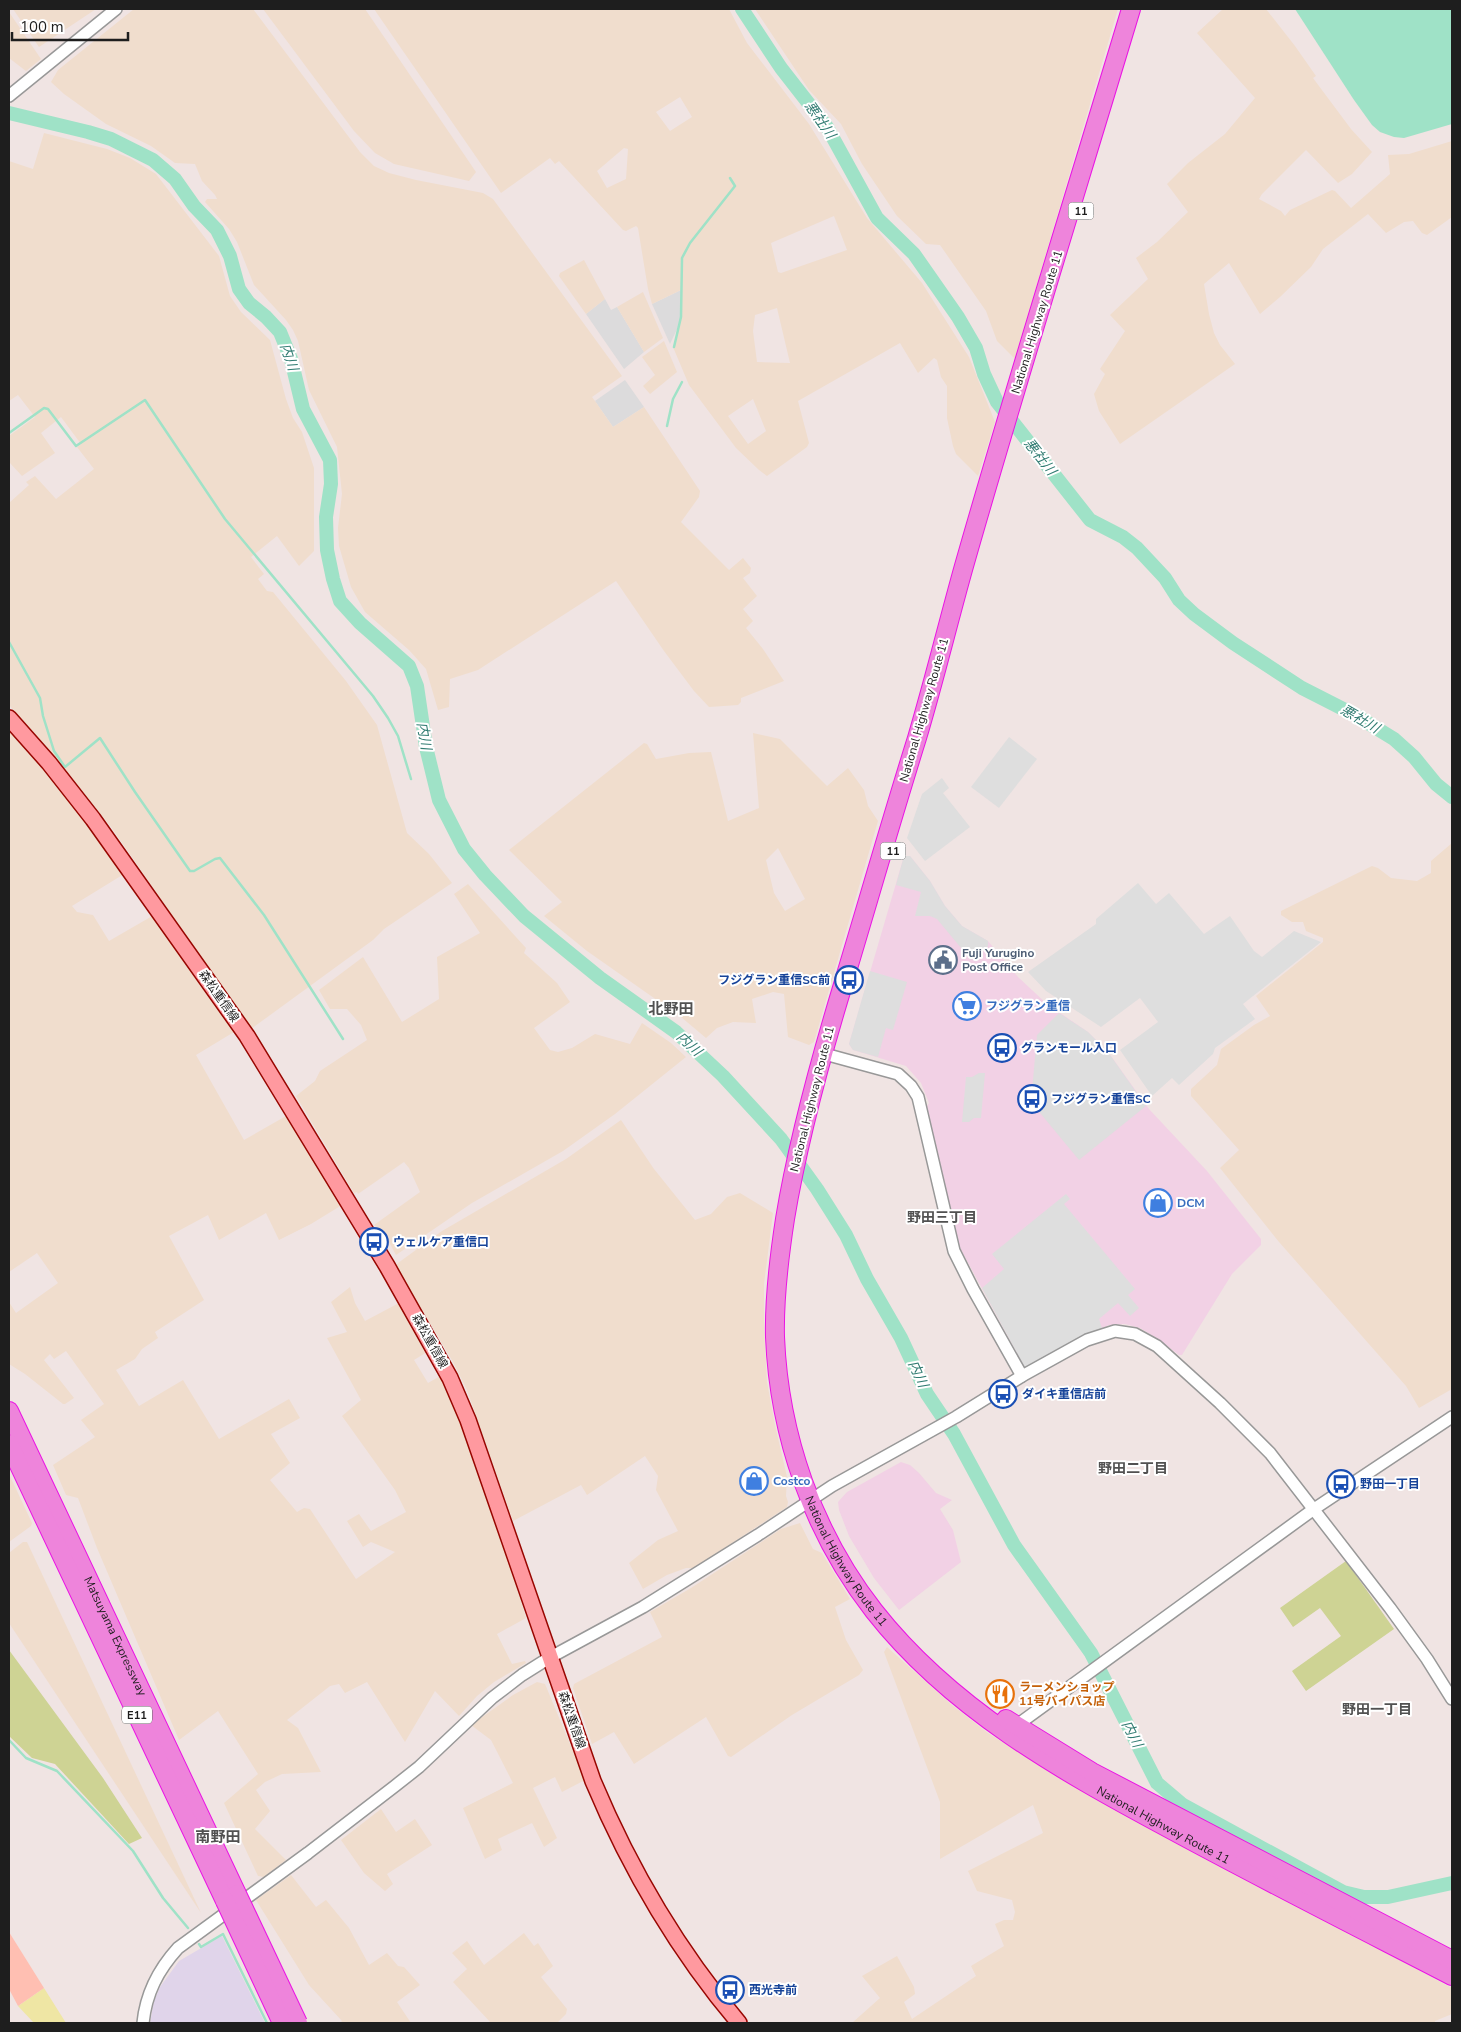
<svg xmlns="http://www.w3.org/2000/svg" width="1461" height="2032" font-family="'Nunito Sans','Noto Sans JP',sans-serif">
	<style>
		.residential { fill: #dcdbdc }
		.commercial { fill: #f2d1e5 }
		.industrial { fill: #e0d4ea }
		.farmland { fill: #f0ddcd; fill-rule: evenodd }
		.grass { fill: #efe6a4 }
		.forest { fill: #ced394 }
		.sand { fill: #ffbfb2 }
		.parking { fill: #dedede }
		.water { fill: #9fe2c7 }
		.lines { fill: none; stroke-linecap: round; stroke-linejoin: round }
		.stream { stroke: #9fe2c7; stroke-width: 2.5 }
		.river { stroke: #9fe2c7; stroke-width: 14 }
		.minor-casing { stroke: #989898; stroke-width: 14 }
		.major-casing { stroke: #980600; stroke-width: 18 }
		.highway-casing { stroke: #ea14e4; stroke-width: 20 }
		.minor { stroke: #fff; stroke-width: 11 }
		.major { stroke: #ff999f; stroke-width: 15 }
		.highway { stroke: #ee84db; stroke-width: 18 }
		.highway-bridge-casing { stroke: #ea14e4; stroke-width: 20; stroke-linecap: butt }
		.highway-bridge { stroke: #ee84db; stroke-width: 18 }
		.labels { text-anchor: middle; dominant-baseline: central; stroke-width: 4; stroke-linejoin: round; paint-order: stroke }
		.shield { fill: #fff; stroke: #626262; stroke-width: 1 }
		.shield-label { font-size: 11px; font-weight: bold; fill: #1e1e1e }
		.street-label { font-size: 12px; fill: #1e1e1e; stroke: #fff }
		.service-label { font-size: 12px; font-weight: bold; fill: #4e5e75; stroke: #fff; text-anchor: start }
		.transit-label { font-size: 12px; font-weight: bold; fill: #164399; stroke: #fff; text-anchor: start }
		.shop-label { font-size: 12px; font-weight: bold; fill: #366cbe; stroke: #fff; text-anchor: start }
		.food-label { font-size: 12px; font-weight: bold; fill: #c56008; stroke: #fff; text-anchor: start }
		.water-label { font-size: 14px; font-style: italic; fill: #317c72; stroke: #fff }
		.neighbourhood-label { font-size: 14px; font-weight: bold; fill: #515151; stroke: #fff }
		.quarter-label { font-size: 15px; font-weight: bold; fill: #515151; stroke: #fff }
	</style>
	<rect width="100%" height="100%" fill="#f0e4e3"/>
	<!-- residential -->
	<g class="residential">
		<polygon points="681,290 680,323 670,344 652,304"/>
		<polygon points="605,299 611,310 617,307 644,352 624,369 586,314"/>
		<polygon points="625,380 644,407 613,427 595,401"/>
	</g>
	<!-- commercial -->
	<g class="commercial">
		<polygon points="904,856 910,856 930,881 945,906 962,926 988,941 1018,977 1047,1004 1088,1032 1108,1052 1149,1109 1207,1171 1261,1239 1261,1245 1232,1274 1182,1355 1179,1355 1158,1339 1140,1328 1125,1324 1109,1325 1083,1337 1025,1368 953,1235 927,1117 927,1106 929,1103 921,1083 906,1066 853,1050 849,1044"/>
		<polygon points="901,1462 910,1465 919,1473 936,1493 952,1500 940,1509 953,1530 961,1562 899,1610 874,1578 849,1536 839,1510 838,1502 847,1492"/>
	</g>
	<!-- industrial -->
	<polygon class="industrial" points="222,1936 265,2023 150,2023 154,2001 160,1987 179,1961"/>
	<!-- farmland -->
	<g class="farmland">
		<polygon points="13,9 96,9 39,47"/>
		<polygon points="134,9 253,9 360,152 374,166 389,173 416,180 483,193 493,199 622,376 592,397 595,401 613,427 644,407 700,491 699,497 681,522 729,570 743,558 751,568 750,573 743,578 757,596 743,609 753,621 746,628 763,649 784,681 741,698 741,702 738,705 709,707 694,691 664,651 616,581 478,670 450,679 449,707 438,710 426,669 409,650 365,612 351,587 339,546 338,528 342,494 337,447 309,390 298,341 293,330 286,320 254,285 237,242 229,229 205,202 207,199 217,199 215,195 202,181 195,164 175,163 151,146 106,124 64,94 51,82 58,70"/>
		<polygon points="263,9 365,9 476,172 469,181 394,164 375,153 354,131"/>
		<path d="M 374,9 L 729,9 L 747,43 L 809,124 L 867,218 L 922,283 L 969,357 L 995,422 L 978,476 L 956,454 L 953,446 L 947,418 L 947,386 L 941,377 L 937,360 L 934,358 L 918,373 L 900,343 L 798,401 L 809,443 L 807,447 L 767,476 L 759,470 L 736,448 L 689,385 L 673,347 L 680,323 L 681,290 L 652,304 L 648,289 L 638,228 L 636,226 L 626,231 L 623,230 L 559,161 L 555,164 L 550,158 L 501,193 ZM 680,97 L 692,117 L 670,131 L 656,112 ZM 624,148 L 628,149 L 626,179 L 607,188 L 597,171 ZM 834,216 L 847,250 L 781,273 L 778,272 L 771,243 ZM 777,308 L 790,363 L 757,362 L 753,331 L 755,315 ZM 753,399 L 766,431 L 748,444 L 728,416 Z"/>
		<polygon points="755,9 1118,9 1015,359 997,341 986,311 940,245 926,244 897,216 862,164 841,124 809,90"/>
		<polygon points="1223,9 1266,9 1295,46 1316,76 1313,78 1351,129 1372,152 1352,174 1338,183 1306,150 1262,194 1259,199 1281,211 1285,216 1290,210 1332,190 1335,191 1351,208 1390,174 1388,155 1409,154 1452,141 1452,217 1427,235 1422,233 1413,221 1404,222 1386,233 1368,214 1323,249 1311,267 1280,297 1260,314 1229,263 1204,284 1209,314 1214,333 1220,345 1235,364 1120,444 1099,411 1094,394 1105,374 1100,369 1125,331 1110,315 1148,279 1136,258 1157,242 1188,212 1167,184 1188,163 1225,134 1255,98 1197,33"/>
		<polygon points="9,12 41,59 26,71 9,58"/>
		<polygon points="44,133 107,149 130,158 156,174 219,256 230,296 241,312 270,340 286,399 293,418 302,432 314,468 314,551 299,566 277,536 251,557 264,574 258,579 267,591 273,592 346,681 377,725 407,833 429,854 452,883 384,929 373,940 251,1029 111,827 60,763 9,705 9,503 29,485 26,482 35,476 56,499 94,469 77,447 81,444 61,417 41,433 55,453 22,476 9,462 9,436 35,417 18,395 9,401 9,161 33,169"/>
		<polygon points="584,260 605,299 586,314 559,276 560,273"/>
		<polygon points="643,292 663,338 644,352 617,307"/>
		<polygon points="664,341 677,372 650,394 643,386 655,375 642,357"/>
		<polygon points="9,730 75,806 124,874 72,906 77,912 93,915 109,941 154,915 234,1032 196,1055 244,1140 286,1116 290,1117 342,1205 311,1224 279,1240 266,1213 219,1240 208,1215 169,1236 204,1300 155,1332 158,1338 142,1349 135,1359 116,1370 139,1406 183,1380 219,1439 289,1399 300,1418 271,1434 290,1463 270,1480 297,1512 304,1508 310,1509 356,1579 395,1552 371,1542 363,1547 347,1521 359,1514 371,1531 406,1512 395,1490 342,1416 361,1400 327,1338 347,1332 331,1302 350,1287 355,1303 365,1321 399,1303 427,1352 414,1360 428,1383 442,1375 457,1408 509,1562 526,1618 497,1634 512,1664 525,1661 526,1663 494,1682 477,1696 459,1716 435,1691 405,1742 367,1682 345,1693 339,1684 330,1686 287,1720 298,1728 321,1772 282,1774 265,1782 256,1790 270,1811 255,1829 286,1860 264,1877 258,1876 224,1803 258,1774 218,1711 179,1740 97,1548 78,1498 66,1495 53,1465 95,1437 81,1420 104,1404 66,1351 54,1359 50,1354 44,1360 74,1398 65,1404 63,1404 25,1374 9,1364 9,1302 16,1313 58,1283 37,1253 9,1272"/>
		<path d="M 753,733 L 780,739 L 827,786 L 848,768 L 864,790 L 868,806 L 878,821 L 814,1042 L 809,1045 L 788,1037 L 784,994 L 773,992 L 752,999 L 756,1023 L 733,1022 L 717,1028 L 706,1038 L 681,1017 L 587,951 L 544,916 L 562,902 L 509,850 L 644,743 L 647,744 L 656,759 L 689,753 L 711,752 L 728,821 L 759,808 ZM 778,848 L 805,899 L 785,911 L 774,893 L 766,860 Z"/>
		<polygon points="1452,843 1452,1389 1419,1408 1406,1386 1279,1242 1220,1168 1239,1150 1191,1096 1191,1089 1217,1065 1221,1049 1254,1025 1270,1016 1256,996 1323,942 1323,938 1306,931 1303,922 1292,922 1281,915 1281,911 1372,866 1378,868 1391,878 1417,881 1431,873 1431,861"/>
		<polygon points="468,884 526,948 524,953 557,983 570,1002 534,1028 550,1050 558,1052 572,1048 595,1034 630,1044 642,1023 671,1043 686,1057 615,1114 563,1151 472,1203 396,1255 383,1231 374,1225 420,1192 409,1168 404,1162 358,1194 357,1192 354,1193 296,1096 315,1081 320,1071 367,1040 361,1025 347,1009 330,1009 319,990 363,957 402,1022 439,999 437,957 480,933 454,894"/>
		<polygon points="621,1120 654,1169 695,1220 711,1214 727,1197 740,1193 773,1213 764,1284 764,1328 767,1382 775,1425 787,1477 786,1496 788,1502 787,1507 694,1568 686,1568 667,1575 643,1589 629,1563 658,1540 678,1531 656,1490 658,1476 645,1456 587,1495 581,1485 513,1521 467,1390 453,1362 396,1266 398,1263 442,1231 566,1159"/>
		<polygon points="9,1474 32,1523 31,1526 9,1542"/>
		<polygon points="800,1523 813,1549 822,1553 850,1599 835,1607 846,1640 863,1670 859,1675 792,1715 731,1757 728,1756 706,1717 634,1764 614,1732 592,1744 573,1688 574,1684 662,1637 650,1612 691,1588 781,1529"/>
		<polygon points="23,1542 27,1542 201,1913 9,1623 9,1553"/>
		<polygon points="887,1647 952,1705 988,1733 1063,1780 1452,1988 1452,2014 1435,2021 1435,2023 852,2023 880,1998 862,1976 897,1956 914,1987 915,1994 904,2002 912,2019 976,1976 971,1966 1004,1946 995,1924 1004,1920 1013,1920 1015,1912 1012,1900 977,1891 968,1871 1043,1833 1033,1805 940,1859 940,1802 884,1652"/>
		<polygon points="537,1682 545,1684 585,1780 562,1792 555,1777 533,1788 557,1838 544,1847 532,1823 498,1839 502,1850 485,1859 463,1808 513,1783 491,1740 471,1725 513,1695"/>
		<polygon points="381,1809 396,1832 415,1819 432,1845 387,1874 393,1884 385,1891 364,1873 341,1840"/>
		<polygon points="291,1875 316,1907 326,1900 349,1928 369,1965 387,1953 398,1966 404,1967 420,1985 397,2002 411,2023 340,2023 342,2021 309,1985 256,1900"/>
		<polygon points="524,1933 534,1946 538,1943 553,1966 541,1977 567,2009 566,2014 557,2023 491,2023 453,1982 467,1969 452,1953 467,1941 484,1965"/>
	</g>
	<!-- grass -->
	<polygon class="grass" points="44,1988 66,2023 34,2023 18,2006"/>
	<!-- forest -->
	<g class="forest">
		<polygon points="1346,1561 1394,1629 1306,1691 1292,1671 1341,1636 1320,1608 1293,1627 1280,1608"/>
		<polygon points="9,1650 103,1778 142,1838 129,1844 55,1764 32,1758 9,1736"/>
	</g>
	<!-- sand -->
	<polygon class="sand" points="9,1932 44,1988 18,2006 9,1989"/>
	<!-- parking -->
	<g class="parking">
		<polygon points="1009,737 1037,759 999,808 971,787"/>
		<polygon points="942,778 949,788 943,793 970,827 925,861 907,838 922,794"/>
		<polygon points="904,856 910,856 930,881 945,906 962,926 988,941 988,946 971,960 937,919 930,916 915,916 921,892 896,885"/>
		<polygon points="1138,883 1156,904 1169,893 1204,934 1230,916 1254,951 1262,957 1294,931 1321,942 1243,1004 1255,1019 1215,1048 1213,1054 1179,1085 1172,1078 1152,1096 1120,1050 1158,1022 1140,998 1101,1027 1046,991 1028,972 1096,924 1096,919"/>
		<polygon points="870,971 907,982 893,1030 886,1028 878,1057 853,1050 849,1044"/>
		<polygon points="1059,1013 1088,1032 1108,1052 1146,1106 1079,1160 1031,1102 1037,1035"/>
		<polygon points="979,1073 985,1073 981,1118 974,1118 969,1122 962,1122 966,1077 972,1077"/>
		<polygon points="1066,1194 1070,1199 1064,1204 1135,1289 1128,1295 1139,1308 1130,1316 1118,1303 1099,1319 1102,1328 1025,1368 982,1288 1004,1269 992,1254"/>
	</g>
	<!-- water -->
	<polygon class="water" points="1295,9 1452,9 1452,124 1404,138 1394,137 1380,132 1372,125 1354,100"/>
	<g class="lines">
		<!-- stream -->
		<g class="stream">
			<polyline points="674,347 681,317 682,258 690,243 735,186 730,178"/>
			<polyline points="667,426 673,399 682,382"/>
			<polyline points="9,433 44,408 48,409 76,446 145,400 225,519 373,696 388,718 398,736 411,779"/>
			<polyline points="9,642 40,698 43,716 54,751 65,767 100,738 135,792 190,871 194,871 215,859 220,858 264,915 343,1039"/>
			<polyline points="9,1740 26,1758 57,1771 133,1851 163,1898 188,1928"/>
			<polyline points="199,1944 201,1947 223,1934 267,2023"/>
		</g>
		<!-- river -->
		<g class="river">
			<polyline points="742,9 781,68 827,127 877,218 914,254 958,317 976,348 984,374 997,402 1090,520 1123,537 1137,548 1165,578 1179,600 1194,614 1233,643 1302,688 1355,715 1394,739 1414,757 1436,784 1452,797"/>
			<polyline points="9,113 88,132 111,139 153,160 175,179 194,206 217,230 230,256 239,289 249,303 266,317 280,332 291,359 303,409 330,460 331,484 326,517 327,550 333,579 340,601 360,623 409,666 417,686 426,747 439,800 464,849 485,875 524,916 600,978 676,1032 723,1076 781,1139 817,1189 846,1235 867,1279 901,1338 927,1394 954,1434 1014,1545 1091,1653 1157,1783 1183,1805 1343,1892 1364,1897 1388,1897 1452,1883"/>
		</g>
		<defs>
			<g id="minor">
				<polyline points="9,96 116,9"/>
				<polyline points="832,1056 898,1074 911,1086 918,1097 954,1251 973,1289 1022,1376"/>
				<polyline points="1013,1728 1314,1509 1452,1417"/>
				<path d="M 143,2023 C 146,1993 158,1970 178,1948 L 308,1853 L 395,1786 L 419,1767 L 492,1698 L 522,1675 L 549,1658 L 643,1607 L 758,1535 L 832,1486 L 956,1417 L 1022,1376 L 1087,1340 L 1115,1331 L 1135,1334 L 1157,1346 L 1220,1403 L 1270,1453 L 1390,1608 L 1427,1659 L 1452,1699"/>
			</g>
			<path id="major" d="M 9,718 L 49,763 L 93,819 L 247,1036 L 387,1266 L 450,1378 L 468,1420 L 593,1781 C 629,1867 679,1952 739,2023"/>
			<g id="highway">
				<path id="s1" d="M 1131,9 C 1075,195 1017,380 964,566 C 948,623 934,681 917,738 C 891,821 867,905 842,988 C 819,1064 798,1140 785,1219 C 779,1258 774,1297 775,1337 C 779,1435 813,1533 874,1611 C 951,1709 1060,1770 1168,1828 C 1262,1879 1357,1927 1452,1976"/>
				<path id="s2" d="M 9,1411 L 237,1894"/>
				<polyline points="9,1444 225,1901"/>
				<polyline points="1006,1719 1092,1772 1452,1960"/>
			</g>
		</defs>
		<!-- minor casing -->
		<use href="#minor" class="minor-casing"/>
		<!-- major casing -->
		<use href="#major" class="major-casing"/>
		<!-- highway casing -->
		<use href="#highway" class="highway-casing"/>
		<!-- minor -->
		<use href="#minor" class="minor"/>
		<!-- major -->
		<use href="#major" class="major"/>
		<!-- highway -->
		<use href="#highway" class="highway"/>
		<defs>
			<g id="highway-bridge">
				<polyline points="237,1894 298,2023"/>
				<polyline points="225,1901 282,2023"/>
			</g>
		</defs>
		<!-- highway-bridge casing -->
		<use href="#highway-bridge" class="highway-bridge-casing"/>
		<!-- highway-bridge -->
		<use href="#highway-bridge" class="highway-bridge"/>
	</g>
	<!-- icons -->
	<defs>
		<symbol id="civic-ring" viewBox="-11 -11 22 22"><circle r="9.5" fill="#fff" stroke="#5c6f8a" stroke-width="1.5"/><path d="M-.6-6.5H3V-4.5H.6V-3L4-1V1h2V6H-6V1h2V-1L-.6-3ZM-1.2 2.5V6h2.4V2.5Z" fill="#5c6f8a"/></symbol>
		<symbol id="bus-ring" viewBox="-11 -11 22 22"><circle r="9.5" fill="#fff" stroke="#1a4fb4" stroke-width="1.5"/><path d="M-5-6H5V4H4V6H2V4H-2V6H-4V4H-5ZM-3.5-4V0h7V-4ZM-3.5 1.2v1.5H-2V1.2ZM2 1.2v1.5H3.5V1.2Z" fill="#1a4fb4"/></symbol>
		<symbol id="supermarket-ring" viewBox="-11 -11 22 22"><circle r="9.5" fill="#fff" stroke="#3f7fe0" stroke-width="1.5"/><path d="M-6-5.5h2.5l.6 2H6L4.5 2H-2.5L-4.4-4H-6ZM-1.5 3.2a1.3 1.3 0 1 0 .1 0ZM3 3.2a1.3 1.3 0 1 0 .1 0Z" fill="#3f7fe0"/></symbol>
		<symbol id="shop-ring" viewBox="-11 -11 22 22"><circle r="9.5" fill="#fff" stroke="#3f7fe0" stroke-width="1.5"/><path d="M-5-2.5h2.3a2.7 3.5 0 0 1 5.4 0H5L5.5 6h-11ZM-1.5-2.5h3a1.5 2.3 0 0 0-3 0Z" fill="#3f7fe0"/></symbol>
		<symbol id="restaurant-ring" viewBox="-11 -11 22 22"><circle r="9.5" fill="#fff" stroke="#e8710a" stroke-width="1.5"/><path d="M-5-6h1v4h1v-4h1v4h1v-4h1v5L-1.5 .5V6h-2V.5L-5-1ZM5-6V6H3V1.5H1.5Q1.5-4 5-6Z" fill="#e8710a"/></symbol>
	</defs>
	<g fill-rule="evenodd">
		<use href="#civic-ring" x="927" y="944" width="32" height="32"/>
		<use href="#bus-ring" x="833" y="964" width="32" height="32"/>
		<use href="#supermarket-ring" x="951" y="990" width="32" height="32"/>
		<use href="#bus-ring" x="986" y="1032" width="32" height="32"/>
		<use href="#bus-ring" x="1016" y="1083" width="32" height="32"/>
		<use href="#shop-ring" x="1142" y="1187" width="32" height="32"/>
		<use href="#bus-ring" x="358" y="1226" width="32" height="32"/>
		<use href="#bus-ring" x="987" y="1378" width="32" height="32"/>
		<use href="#shop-ring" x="738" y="1465" width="32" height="32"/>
		<use href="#bus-ring" x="1325" y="1468" width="32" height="32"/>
		<use href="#restaurant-ring" x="984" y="1678" width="32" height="32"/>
		<use href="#bus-ring" x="714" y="1974" width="32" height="32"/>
	</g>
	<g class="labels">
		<!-- shield labels -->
		<g class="shield">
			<rect x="1068.5" y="202.5" width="25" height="17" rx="4"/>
			<rect x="880.5" y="842.5" width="25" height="17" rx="4"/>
			<rect x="122" y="1706.5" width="30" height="17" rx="4"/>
		</g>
		<g class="shield-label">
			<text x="1081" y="211">11</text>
			<text x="893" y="851">11</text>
			<text x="137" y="1715">E11</text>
		</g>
		<!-- street labels -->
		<g class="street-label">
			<text transform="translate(1037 322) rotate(-73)">National Highway Route 11</text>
			<text transform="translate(924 710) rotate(-74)">National Highway Route 11</text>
			<text transform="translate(219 996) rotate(55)">森松重信線</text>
			<text transform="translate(812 1099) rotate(-76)">National Highway Route 11</text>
			<text transform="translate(430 1341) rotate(61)">森松重信線</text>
			<text stroke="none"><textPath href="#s1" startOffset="1616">National Highway Route 11</textPath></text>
			<text stroke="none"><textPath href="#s2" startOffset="249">Matsuyama Expressway</textPath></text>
			<text transform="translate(572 1720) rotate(71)">森松重信線</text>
			<text stroke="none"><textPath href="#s1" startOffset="2036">National Highway Route 11</textPath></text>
		</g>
		<!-- service labels -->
		<g class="service-label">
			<text x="962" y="953">Fuji Yurugino<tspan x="962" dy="14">Post Office</tspan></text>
		</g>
		<!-- transit labels -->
		<g class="transit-label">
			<text x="830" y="980" text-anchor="end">フジグラン重信SC前</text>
			<text x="1021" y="1048">グランモール入口</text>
			<text x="1051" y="1099">フジグラン重信SC</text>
			<text x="393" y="1242">ウェルケア重信口</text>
			<text x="1022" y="1394">ダイキ重信店前</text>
			<text x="1360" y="1484">野田一丁目</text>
			<text x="749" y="1990">西光寺前</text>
		</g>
		<!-- shop labels -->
		<g class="shop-label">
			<text x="986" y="1006">フジグラン重信</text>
			<text x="1177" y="1203">DCM</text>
			<text x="773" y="1481">Costco</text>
		</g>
		<!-- food labels -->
		<g class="food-label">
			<text x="1019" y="1687">ラーメンショップ<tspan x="1019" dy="14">11号バイパス店</tspan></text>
		</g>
		<!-- water labels -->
		<g class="water-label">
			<text transform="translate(820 120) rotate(55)">悪社川</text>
			<text transform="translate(289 357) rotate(71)">内川</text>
			<text transform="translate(1040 457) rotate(52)">悪社川</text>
			<text transform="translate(1360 719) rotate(30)">悪社川</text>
			<text transform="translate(424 736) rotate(80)">内川</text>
			<text transform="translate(689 1044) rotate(43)">内川</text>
			<text transform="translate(918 1374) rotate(66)">内川</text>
			<text transform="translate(1132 1734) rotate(63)">内川</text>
		</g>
		<!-- neighbourhood labels -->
		<g class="neighbourhood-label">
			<text x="942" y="1217">野田三丁目</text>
			<text x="1133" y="1468">野田二丁目</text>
			<text x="1377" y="1709">野田一丁目</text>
		</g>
		<!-- quarter labels -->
		<g class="quarter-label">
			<text x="671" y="1009">北野田</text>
			<text x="218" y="1837">南野田</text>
		</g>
	</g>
	<!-- border -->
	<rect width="1461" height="2032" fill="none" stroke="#1e1e1e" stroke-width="20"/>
	<!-- scale -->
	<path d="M12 32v8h116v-8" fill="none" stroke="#1e1e1e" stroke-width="2.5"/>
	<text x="20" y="32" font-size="15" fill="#1e1e1e" stroke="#ffffff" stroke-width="4" paint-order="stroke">100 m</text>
</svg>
